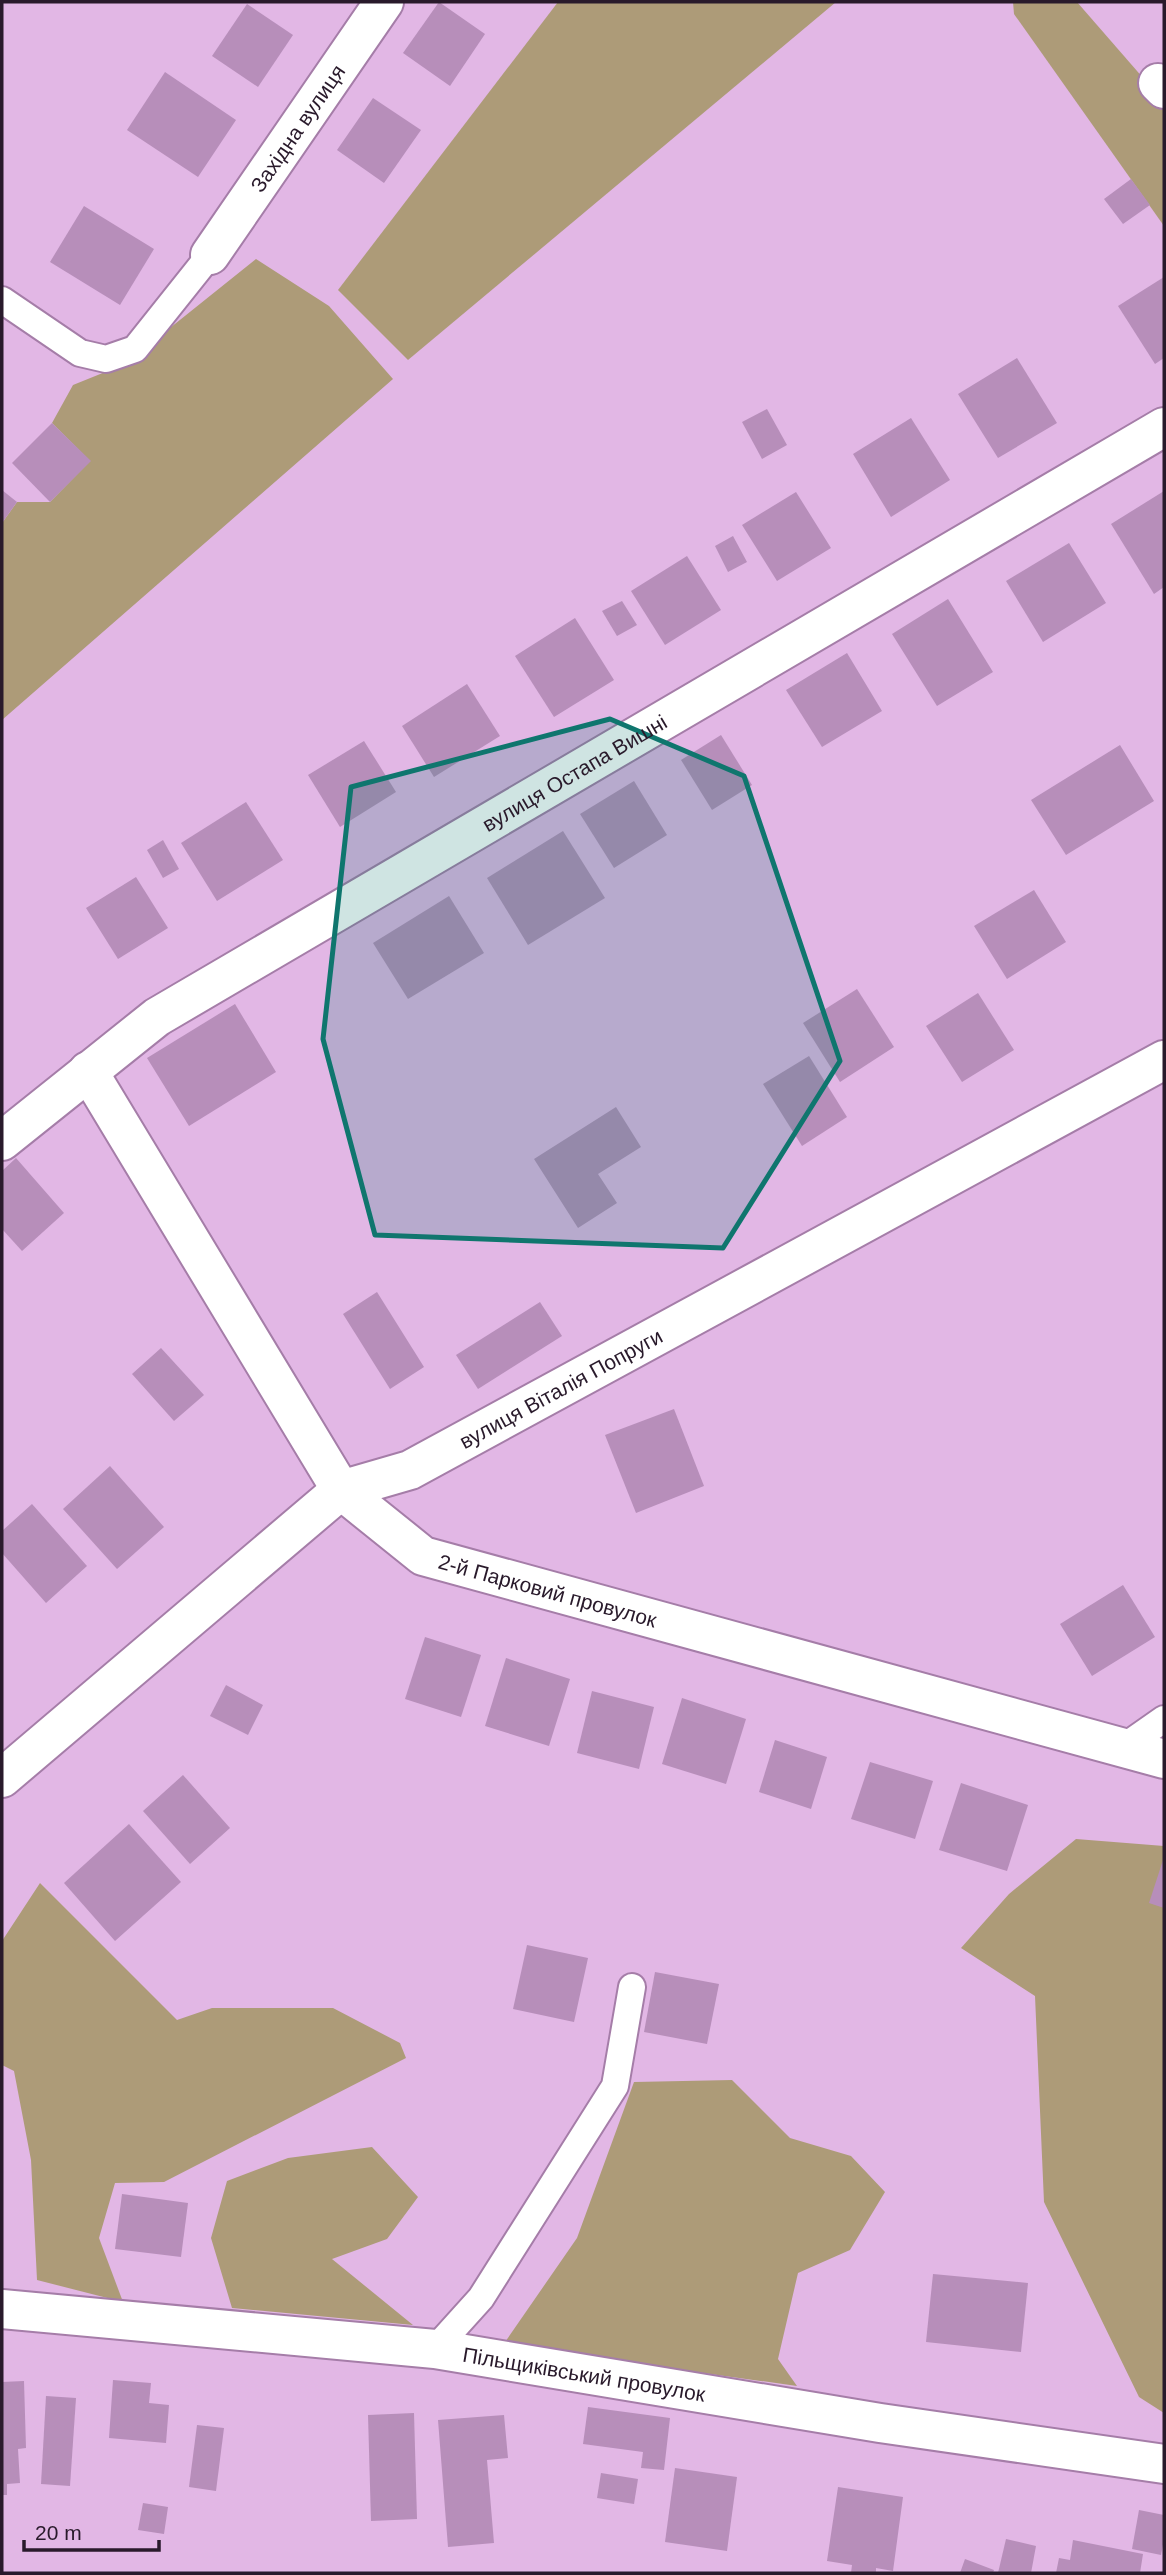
<svg xmlns="http://www.w3.org/2000/svg" width="1166" height="2575" font-family="Arial,sans-serif">
	<style>
		.green { fill: #ad9b78 }
		.building { fill: #b78eba }
		.lines { fill: none; stroke-linecap: round; stroke-linejoin: round }
		.lane-casing { stroke: #a57da8; stroke-width: 30 }
		.street-casing { stroke: #a57da8; stroke-width: 42 }
		.lane { stroke: #fff; stroke-width: 26 }
		.street { stroke: #fff; stroke-width: 38 }
		.marked { fill: #0f766e; fill-opacity: 0.2; stroke: #0f766e; stroke-width: 5; stroke-linejoin: round }
		.labels { text-anchor: middle; dominant-baseline: central; stroke-width: 5; stroke-linejoin: round; paint-order: stroke }
		.street-label { font-size: 21px; fill: #291a2b; stroke: #e2b7e5 }
	</style>
	<rect width="100%" height="100%" fill="#e2b7e5"/>
	<!-- green -->
	<g class="green">
		<polygon points="558,2 836,2 408,360 338,290"/>
		<polygon points="1013,2 1077,2 1164,102 1164,226 1014,14"/>
		<polygon points="256,259 329,306 393,379 2,720 2,523 17,502 50,502 90,461 52,423 73,385 125,364"/>
		<polygon points="1076,1839 1164,1846 1164,2413 1139,2397 1044,2202 1035,1996 961,1948 1009,1894"/>
		<polygon points="40,1883 177,2020 212,2008 333,2008 400,2043 406,2058 164,2182 115,2183 99,2238 123,2302 37,2280 31,2160 14,2071 2,2065 2,1941"/>
		<polygon points="732,2080 790,2138 851,2156 885,2192 850,2250 798,2273 778,2359 797,2386 503,2345 577,2238 634,2082"/>
		<polygon points="372,2147 418,2197 387,2239 332,2259 413,2325 232,2308 211,2238 227,2181 288,2158"/>
	</g>
	<!-- building -->
	<g class="building">
		<polygon points="439,2 485,34 450,86 403,53"/>
		<polygon points="247,4 293,35 258,87 212,56"/>
		<polygon points="165,72 236,120 198,177 127,130"/>
		<polygon points="373,98 421,130 384,183 337,150"/>
		<polygon points="1131,179 1150,205 1123,224 1104,199"/>
		<polygon points="84,206 154,249 120,305 50,262"/>
		<polygon points="1164,277 1164,358 1155,364 1118,306"/>
		<polygon points="1017,358 1057,423 998,458 958,394"/>
		<polygon points="767,409 787,445 762,459 742,422"/>
		<polygon points="911,418 950,480 891,517 853,454"/>
		<polygon points="52,423 91,461 50,502 12,463"/>
		<polygon points="2,490 17,502 2,523"/>
		<polygon points="1164,491 1164,587 1154,594 1111,524"/>
		<polygon points="796,492 831,548 777,581 742,525"/>
		<polygon points="733,536 747,562 728,572 715,546"/>
		<polygon points="1069,543 1106,603 1043,642 1006,581"/>
		<polygon points="687,556 721,610 665,645 631,591"/>
		<polygon points="948,599 993,672 937,706 892,634"/>
		<polygon points="622,601 637,625 617,636 602,611"/>
		<polygon points="575,618 614,680 554,717 515,656"/>
		<polygon points="847,653 882,711 822,747 786,690"/>
		<polygon points="467,684 500,736 434,777 402,726"/>
		<polygon points="721,735 752,785 712,810 681,760"/>
		<polygon points="364,741 396,792 340,827 308,775"/>
		<polygon points="1120,745 1154,801 1066,855 1031,800"/>
		<polygon points="634,781 667,835 614,868 580,814"/>
		<polygon points="246,802 283,860 217,901 181,843"/>
		<polygon points="563,831 605,898 528,945 487,878"/>
		<polygon points="163,840 179,869 163,878 147,850"/>
		<polygon points="136,877 168,928 118,959 86,908"/>
		<polygon points="1034,890 1066,942 1007,979 974,926"/>
		<polygon points="449,896 484,953 408,999 373,943"/>
		<polygon points="857,989 894,1047 840,1082 803,1023"/>
		<polygon points="978,993 1014,1050 962,1082 926,1026"/>
		<polygon points="235,1004 276,1072 189,1126 147,1058"/>
		<polygon points="809,1056 847,1117 802,1146 763,1084"/>
		<polygon points="616,1107 641,1147 598,1174 617,1203 578,1228 534,1159"/>
		<polygon points="16,1158 64,1213 22,1251 2,1229 2,1171"/>
		<polygon points="377,1292 424,1367 390,1389 343,1314"/>
		<polygon points="540,1302 562,1336 478,1389 456,1355"/>
		<polygon points="161,1348 204,1395 174,1421 132,1374"/>
		<polygon points="674,1409 704,1486 636,1513 605,1435"/>
		<polygon points="110,1466 164,1527 117,1569 63,1509"/>
		<polygon points="32,1504 87,1566 46,1603 2,1553 2,1531"/>
		<polygon points="1123,1585 1155,1637 1092,1676 1060,1624"/>
		<polygon points="425,1637 481,1655 461,1717 405,1699"/>
		<polygon points="506,1658 570,1679 549,1746 485,1726"/>
		<polygon points="226,1685 263,1705 248,1735 210,1716"/>
		<polygon points="592,1691 654,1707 639,1769 577,1753"/>
		<polygon points="682,1698 746,1719 726,1784 662,1764"/>
		<polygon points="775,1740 827,1757 811,1809 759,1792"/>
		<polygon points="870,1762 933,1781 915,1839 851,1819"/>
		<polygon points="183,1775 230,1828 190,1864 143,1811"/>
		<polygon points="961,1783 1028,1805 1007,1871 939,1850"/>
		<polygon points="129,1824 181,1882 115,1941 64,1883"/>
		<polygon points="1164,1857 1164,1908 1149,1903"/>
		<polygon points="527,1945 588,1958 574,2022 513,2009"/>
		<polygon points="655,1972 719,1984 707,2044 644,2032"/>
		<polygon points="122,2194 188,2203 181,2257 115,2249"/>
		<polygon points="933,2274 1028,2283 1021,2352 926,2342"/>
		<polygon points="113,2380 151,2383 149,2403 169,2405 166,2443 109,2438"/>
		<polygon points="24,2381 26,2448 18,2449 20,2483 7,2484 7,2495 2,2495 2,2382"/>
		<polygon points="46,2396 76,2398 70,2486 41,2484"/>
		<polygon points="588,2407 670,2418 664,2470 641,2468 643,2452 583,2444"/>
		<polygon points="414,2413 417,2519 371,2521 368,2415"/>
		<polygon points="504,2415 508,2458 487,2460 494,2543 448,2547 438,2420"/>
		<polygon points="197,2425 224,2428 216,2491 189,2487"/>
		<polygon points="675,2468 737,2477 727,2551 665,2542"/>
		<polygon points="601,2473 638,2479 634,2504 597,2498"/>
		<polygon points="838,2487 903,2497 893,2571 876,2568 876,2573 851,2573 852,2565 827,2561"/>
		<polygon points="143,2503 168,2507 164,2534 138,2530"/>
		<polygon points="1139,2510 1164,2515 1164,2539 1161,2555 1132,2549"/>
		<polygon points="1006,2539 1036,2546 1031,2573 998,2573"/>
		<polygon points="1073,2540 1143,2554 1140,2573 1056,2573 1059,2558 1070,2560"/>
		<polygon points="965,2559 994,2570 993,2573 960,2573"/>
	</g>
	<g class="lines">
		<defs>
			<g id="lane">
				<polyline points="2,300 80,353 106,359 135,349 210,255"/>
				<polyline points="1124,1747 1164,1719"/>
				<polyline points="435,2349 481,2298 615,2086 632,1987"/>
			</g>
			<g id="street">
				<polyline points="1158,83 1164,89"/>
				<path id="s1" d="M 210,255 L 384,2"/>
				<path id="s2" d="M 88,1071 L 341,1490 L 423,1556 L 1164,1759"/>
				<path id="s3" d="M 2,1141 L 157,1017 L 1164,427"/>
				<path id="s4" d="M 2,1778 L 341,1490 L 410,1470 L 1164,1060"/>
				<path id="s5" d="M 2,2309 L 435,2349 L 880,2423 L 1164,2464"/>
			</g>
		</defs>
		<!-- lane casing -->
		<use href="#lane" class="lane-casing"/>
		<!-- street casing -->
		<use href="#street" class="street-casing"/>
		<!-- lane -->
		<use href="#lane" class="lane"/>
		<!-- street -->
		<use href="#street" class="street"/>
	</g>
	<!-- marked area -->
	<path class="marked" d="M 610,719 L 744,776 L 840,1061 L 723,1248 L 375,1235 L 323,1039 L 351,787 Z"/>
	<g class="labels">
		<!-- street labels -->
		<g class="street-label">
			<text stroke="none"><textPath href="#s1" startOffset="154">Західна вулиця</textPath></text>
			<text stroke="none"><textPath href="#s3" startOffset="682">вулиця Остапа Вишні</textPath></text>
			<text stroke="none"><textPath href="#s4" startOffset="688">вулиця Віталія Попруги</textPath></text>
			<text stroke="none"><textPath href="#s2" startOffset="724">2-й Парковий провулок</textPath></text>
			<text stroke="none"><textPath href="#s5" startOffset="586">Пільщиківський провулок</textPath></text>
		</g>
	</g>
	<!-- border -->
	<rect width="1166" height="2575" fill="none" stroke="#291a2b" stroke-width="7"/>
	<!-- scale -->
	<path d="M24 2540v10h135v-10" fill="none" stroke="#291a2b" stroke-width="3.5"/>
	<text x="35" y="2540" font-size="21" fill="#291a2b" stroke="#e2b7e5" stroke-width="5" paint-order="stroke">20 m</text>
</svg>
